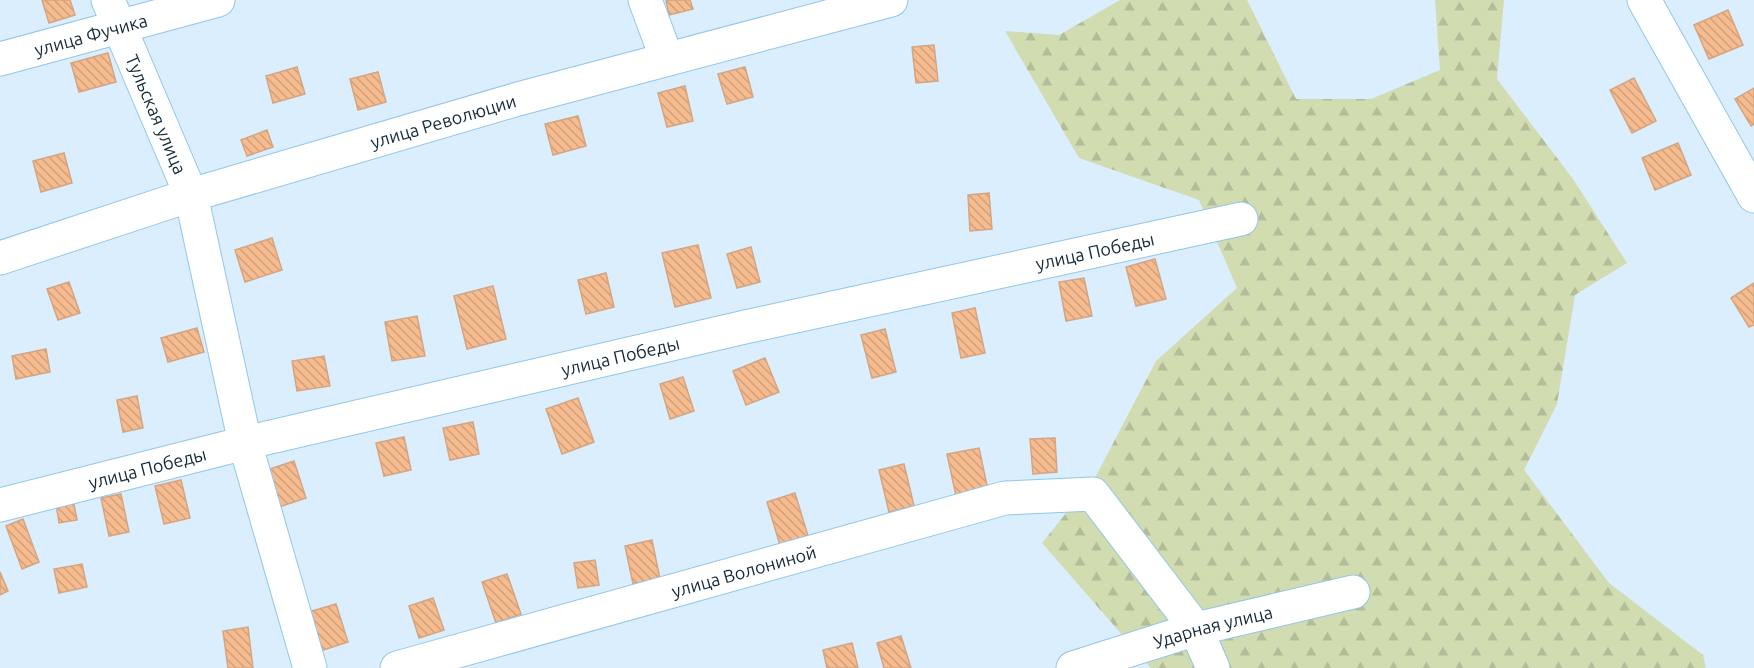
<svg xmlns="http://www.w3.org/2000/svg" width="1754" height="668" font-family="Ubuntu,sans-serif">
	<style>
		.forest { fill: url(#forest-firs) }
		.building { fill: url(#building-back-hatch); stroke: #d4a582; stroke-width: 1.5 }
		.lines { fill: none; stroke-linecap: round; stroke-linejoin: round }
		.minor-casing { stroke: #92c6e8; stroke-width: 35 }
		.minor { stroke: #fff; stroke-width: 33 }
		.labels { text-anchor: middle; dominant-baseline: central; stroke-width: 4.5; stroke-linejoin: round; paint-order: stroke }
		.street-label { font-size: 18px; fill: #132835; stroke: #fff }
	</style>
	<defs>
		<pattern id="forest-firs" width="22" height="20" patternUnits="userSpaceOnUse" patternTransform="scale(1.5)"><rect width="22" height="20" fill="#d2dcb1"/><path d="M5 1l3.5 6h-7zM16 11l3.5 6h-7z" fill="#b3bd99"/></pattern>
		<pattern id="building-back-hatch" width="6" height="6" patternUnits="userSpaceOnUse" patternTransform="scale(1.5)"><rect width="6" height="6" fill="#f6bb8e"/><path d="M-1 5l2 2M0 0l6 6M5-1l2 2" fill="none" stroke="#d2a17b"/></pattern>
	</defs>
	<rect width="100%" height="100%" fill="#daeefd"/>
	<!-- forest -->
	<polygon class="forest" points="1120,0 1247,0 1296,99 1371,99 1440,70 1435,0 1504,0 1497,79 1573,179 1627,263 1575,295 1557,404 1524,470 1609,583 1703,655 1706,668 1151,668 1042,543 1096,476 1156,361 1237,288 1199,200 1079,158 1005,31 1059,35"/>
	<!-- building -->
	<g class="building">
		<polygon points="42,0 70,0 75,15 49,23"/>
		<polygon points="666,0 690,0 693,9 669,15"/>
		<polygon points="1728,10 1743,45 1709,59 1694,25"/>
		<polygon points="934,45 938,81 916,83 912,47"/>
		<polygon points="108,53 116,82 79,92 71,63"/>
		<polygon points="297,67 305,94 273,103 266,76"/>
		<polygon points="745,67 753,97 727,104 718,74"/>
		<polygon points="378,72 386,102 358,110 350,79"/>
		<polygon points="1634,78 1656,121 1632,133 1610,90"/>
		<polygon points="685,86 693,121 667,127 658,93"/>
		<polygon points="1754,88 1754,124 1751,126 1735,99"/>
		<polygon points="578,116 586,146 553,155 545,124"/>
		<polygon points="267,130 273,147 247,156 241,140"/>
		<polygon points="1678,143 1691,175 1655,190 1642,158"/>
		<polygon points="64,153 72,183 41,192 33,161"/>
		<polygon points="989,193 992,229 970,231 968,195"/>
		<polygon points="272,238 282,270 245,282 235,250"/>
		<polygon points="698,245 711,298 675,307 662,253"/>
		<polygon points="751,247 760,282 737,288 727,254"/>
		<polygon points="1155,259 1166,299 1136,306 1126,267"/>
		<polygon points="606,273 614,307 586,314 578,280"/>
		<polygon points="1084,278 1092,316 1066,321 1059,282"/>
		<polygon points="69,282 80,313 58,320 47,289"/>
		<polygon points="1754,283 1754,325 1749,327 1731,298"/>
		<polygon points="493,286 506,339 467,349 454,296"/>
		<polygon points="975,308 985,353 961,358 952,313"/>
		<polygon points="417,316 425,356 392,361 385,322"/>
		<polygon points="197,328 204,352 168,362 161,338"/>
		<polygon points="885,329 896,372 872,378 861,335"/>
		<polygon points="46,349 50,372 16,379 12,356"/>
		<polygon points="324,356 330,386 297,391 292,361"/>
		<polygon points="765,358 779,392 746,405 733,371"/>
		<polygon points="683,377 694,411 670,419 660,384"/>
		<polygon points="137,396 143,428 123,432 117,400"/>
		<polygon points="578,398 594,442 562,454 546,409"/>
		<polygon points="473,422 479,454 450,460 443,428"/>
		<polygon points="404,437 411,470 384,476 376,443"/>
		<polygon points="1055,438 1057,472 1033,474 1030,439"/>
		<polygon points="979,448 988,490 956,496 947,454"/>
		<polygon points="294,461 306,498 279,507 267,470"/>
		<polygon points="904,464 914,506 889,512 879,470"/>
		<polygon points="181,480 190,518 164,524 155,486"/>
		<polygon points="795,493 808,536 780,545 767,502"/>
		<polygon points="72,494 77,520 59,523 55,497"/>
		<polygon points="121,494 129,532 109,536 101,498"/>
		<polygon points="23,519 39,562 22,569 6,526"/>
		<polygon points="652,540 660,579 633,584 625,546"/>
		<polygon points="595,560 599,585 578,588 574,563"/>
		<polygon points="82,564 87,587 59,593 54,569"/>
		<polygon points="0,572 8,591 0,595"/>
		<polygon points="507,574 521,614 496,623 482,582"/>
		<polygon points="433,598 444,630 419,638 409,606"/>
		<polygon points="336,604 348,642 317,652 305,613"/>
		<polygon points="248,627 253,668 228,668 223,631"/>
		<polygon points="901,636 911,668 884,668 877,643"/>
		<polygon points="852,643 858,668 827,668 823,650"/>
	</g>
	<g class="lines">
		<defs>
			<g id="minor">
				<path id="s1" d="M 108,0 L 191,195 L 245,443 L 310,668"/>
				<polyline points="645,0 667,59"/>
				<polyline points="1644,0 1754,196"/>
				<path id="s2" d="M 0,59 L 218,0"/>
				<path id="s3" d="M 0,258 L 191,195 L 518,99 L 891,0"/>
				<path id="s4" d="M 0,505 L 245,443 L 745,327 L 1241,219"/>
				<path id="s5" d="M 397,668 L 1005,498 L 1093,494 L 1196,629 L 1213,668"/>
				<path id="s6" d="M 1073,668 L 1196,629 L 1353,592"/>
			</g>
		</defs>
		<!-- minor casing -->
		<use href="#minor" class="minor-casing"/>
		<!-- minor -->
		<use href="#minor" class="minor"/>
	</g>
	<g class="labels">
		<!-- street labels -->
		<g class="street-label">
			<text stroke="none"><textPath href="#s2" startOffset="94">улица Фучика</textPath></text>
			<text stroke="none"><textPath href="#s1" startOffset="124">Тульская улица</textPath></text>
			<text stroke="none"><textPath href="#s3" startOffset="464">улица Революции</textPath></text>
			<text stroke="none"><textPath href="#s4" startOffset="1124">улица Победы</textPath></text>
			<text stroke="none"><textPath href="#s4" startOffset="638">улица Победы</textPath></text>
			<text stroke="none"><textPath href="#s4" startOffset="152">улица Победы</textPath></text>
			<text stroke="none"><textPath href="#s5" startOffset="360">улица Волониной</textPath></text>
			<text stroke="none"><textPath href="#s6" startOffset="146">Ударная улица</textPath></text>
		</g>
	</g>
</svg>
